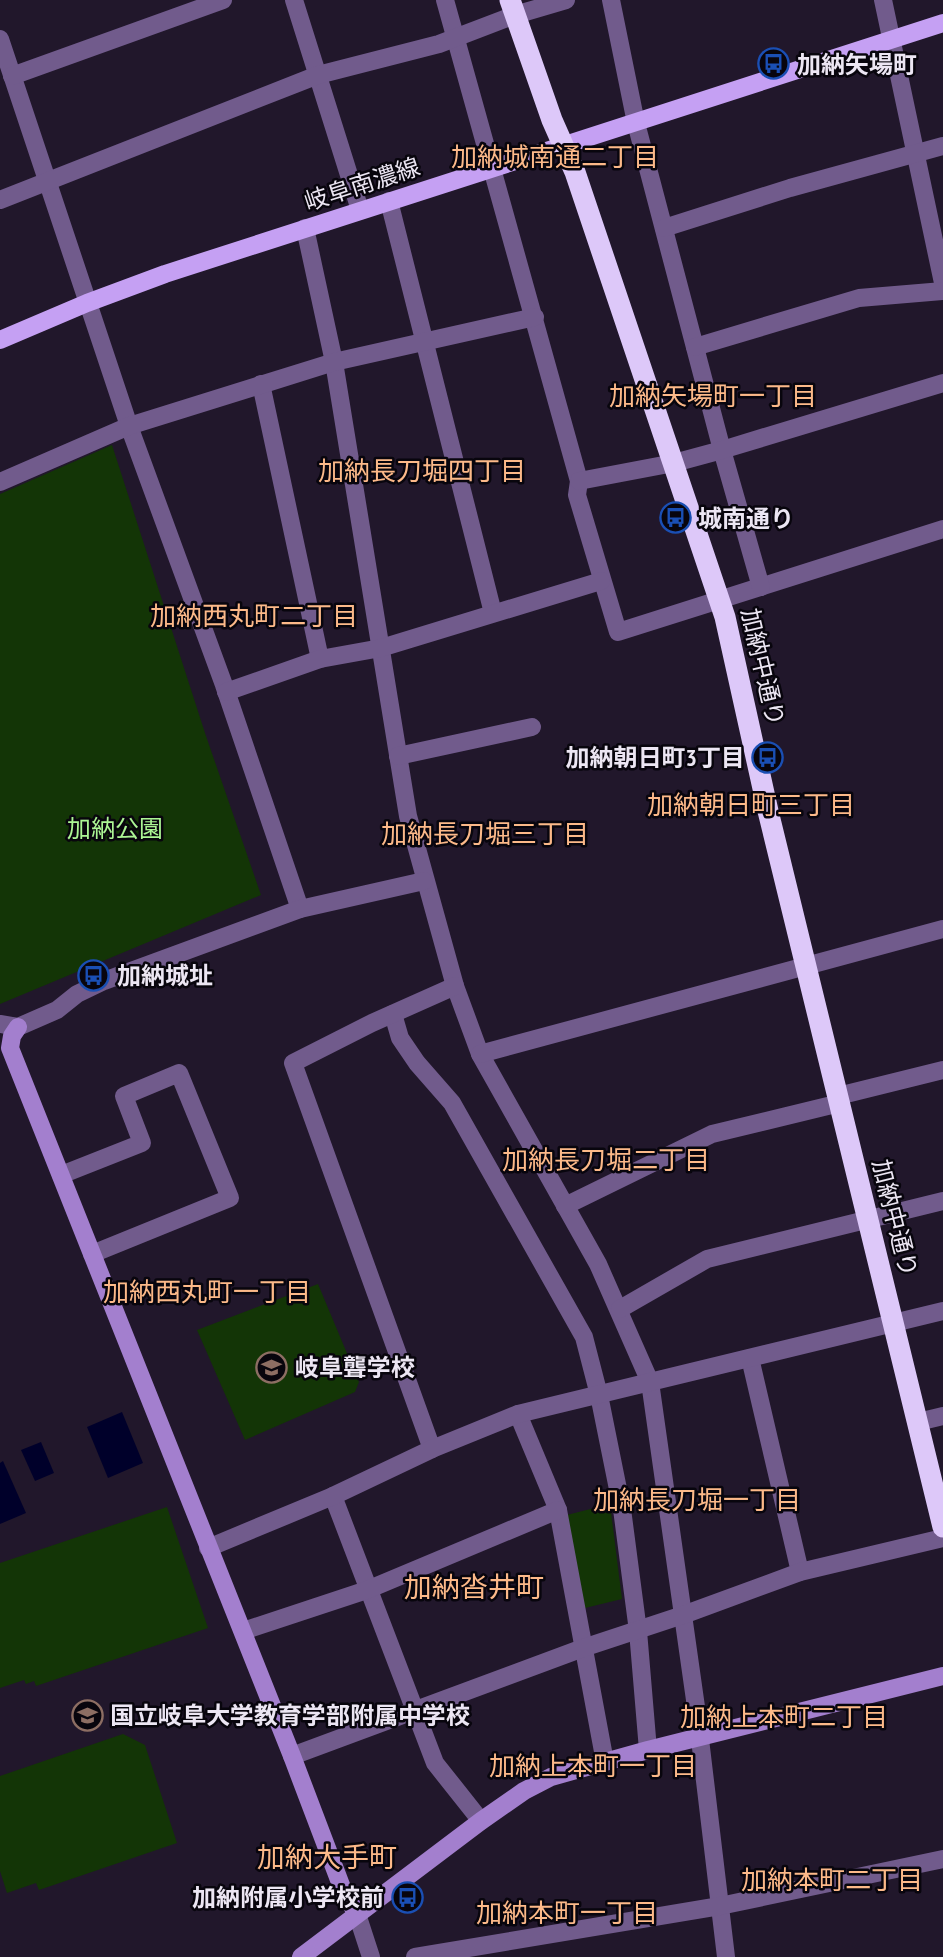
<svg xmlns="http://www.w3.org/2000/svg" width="943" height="1957" font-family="'PT Sans Narrow','Noto Sans JP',sans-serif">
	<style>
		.green { fill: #133506 }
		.water { fill: #00002a }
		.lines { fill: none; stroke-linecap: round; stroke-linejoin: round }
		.street { stroke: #715b8c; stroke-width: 18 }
		.secondary { stroke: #a37fce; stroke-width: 18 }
		.primary { stroke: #c5a0f3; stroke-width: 18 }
		.highway { stroke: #ddc8f9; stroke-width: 21 }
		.labels { text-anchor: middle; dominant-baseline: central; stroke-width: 5; stroke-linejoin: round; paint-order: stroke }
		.poi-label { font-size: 24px; font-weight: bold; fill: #ece6f3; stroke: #08050d; text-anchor: start }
		.street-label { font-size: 24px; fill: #ece6f3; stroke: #08050d }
		.park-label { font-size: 24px; fill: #acf694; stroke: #08050d }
		.neighbourhood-label { font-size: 26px; fill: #fcb989; stroke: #08050d }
		.quarter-label { font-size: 28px; fill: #fcb989; stroke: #08050d }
	</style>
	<rect width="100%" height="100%" fill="#21172b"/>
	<!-- green -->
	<g class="green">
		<polygon points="112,445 206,736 261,895 0,1004 0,494"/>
		<polygon points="318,1284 359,1382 355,1392 245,1440 197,1330"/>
		<polygon points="610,1504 622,1599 581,1609 563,1516"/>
		<polygon points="167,1507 208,1628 36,1686 34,1681 26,1684 24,1680 0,1688 0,1563"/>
		<polygon points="123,1734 145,1745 177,1843 39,1890 36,1883 7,1893 0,1871 0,1776"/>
	</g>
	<!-- water -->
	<g class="water">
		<polygon points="122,1412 143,1463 108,1478 87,1427"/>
		<polygon points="41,1442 54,1473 35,1481 21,1450"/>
		<polygon points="3,1461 26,1513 0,1524 0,1463"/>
	</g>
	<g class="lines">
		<!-- street -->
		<g class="street">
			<polyline points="294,0 360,210"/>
			<path d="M 445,0 C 489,161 534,321 579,481 L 577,495 L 618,632 L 943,529"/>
			<polyline points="611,0 636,123 722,450 761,587"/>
			<polyline points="883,0 943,283"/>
			<polyline points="0,39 129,426 224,685 300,909"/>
			<polyline points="12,76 223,0"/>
			<polyline points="0,200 318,75 439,44 515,15 566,0"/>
			<polyline points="389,201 493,613"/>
			<polyline points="305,228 334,362 408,816 455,986 480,1054 598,1264 650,1382 697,1714 726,1957"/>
			<polyline points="664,228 790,188 943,146"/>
			<polyline points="695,347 859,298 943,291"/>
			<polyline points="261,384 320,659"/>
			<polyline points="579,481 674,463 722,450 943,383"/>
			<polyline points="0,482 129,426 334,362 535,317"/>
			<polyline points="226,692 320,659 381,648 601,581"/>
			<polyline points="398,756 532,727"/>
			<polyline points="393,1014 400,1038 417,1063 452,1103 584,1337 599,1395 622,1509 638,1631 648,1750"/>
			<polyline points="0,1024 18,1027 57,1010 77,994 104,981 300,909 424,881"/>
			<polyline points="480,1054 943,929"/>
			<polyline points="838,1096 943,1070"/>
			<polyline points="61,1175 142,1143 124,1096 179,1073 230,1198 92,1254"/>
			<polyline points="565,1206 712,1134 840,1103"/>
			<polyline points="620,1309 707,1259 943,1201"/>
			<polyline points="750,1358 800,1572"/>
			<polyline points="518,1414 558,1510 605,1762"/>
			<polyline points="918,1422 943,1416"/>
			<polyline points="432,1449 293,1063 372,1023 455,986"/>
			<polyline points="333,1496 435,1763 481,1821"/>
			<polyline points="208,1548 333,1496 432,1449 518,1414 943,1311"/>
			<polyline points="243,1631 367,1590 558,1510"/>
			<polyline points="292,1756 583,1648 683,1615 800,1572 943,1538"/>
			<polyline points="357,1914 371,1957"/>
			<polyline points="415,1957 720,1906 943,1859"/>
		</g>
		<!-- secondary -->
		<g class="secondary">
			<polyline points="18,1027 12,1036 10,1048 292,1756 344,1893 357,1914"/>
			<polyline points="301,1957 481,1821 524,1791 551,1777 648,1750 943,1676"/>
		</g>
		<!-- primary -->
		<polyline class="primary" points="0,340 87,303 165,274 943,23"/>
		<!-- highway -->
		<polyline class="highway" points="510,0 552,120 575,172 725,617 768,811 943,1527"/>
	</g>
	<!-- icons -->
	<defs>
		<symbol id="bus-ring" viewBox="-11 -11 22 22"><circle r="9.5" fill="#08050d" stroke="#1a4fb4" stroke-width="1.5"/><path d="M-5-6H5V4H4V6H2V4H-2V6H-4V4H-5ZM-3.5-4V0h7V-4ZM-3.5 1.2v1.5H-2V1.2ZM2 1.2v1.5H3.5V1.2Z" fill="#1a4fb4"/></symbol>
		<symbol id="school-ring" viewBox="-11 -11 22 22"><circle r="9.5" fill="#08050d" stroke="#8d6e63" stroke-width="1.5"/><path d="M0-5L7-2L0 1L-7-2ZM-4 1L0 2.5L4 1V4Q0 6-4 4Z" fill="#8d6e63"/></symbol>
	</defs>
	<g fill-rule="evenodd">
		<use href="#bus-ring" x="756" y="46" width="35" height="35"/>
		<use href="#bus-ring" x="658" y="500" width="35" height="35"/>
		<use href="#bus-ring" x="750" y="740" width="35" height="35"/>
		<use href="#bus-ring" x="76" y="958" width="35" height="35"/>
		<use href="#school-ring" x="254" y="1350" width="35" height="35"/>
		<use href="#school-ring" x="70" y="1698" width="35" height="35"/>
		<use href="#bus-ring" x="390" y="1880" width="35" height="35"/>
	</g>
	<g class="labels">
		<!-- poi labels -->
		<g class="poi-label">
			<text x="797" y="64">加納矢場町</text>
			<text x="698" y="518">城南通り</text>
			<text x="745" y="757" text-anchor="end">加納朝日町3丁目</text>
			<text x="117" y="975">加納城址</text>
			<text x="295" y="1367">岐阜聾学校</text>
			<text x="110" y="1715">国立岐阜大学教育学部附属中学校</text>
			<text x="384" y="1897" text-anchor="end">加納附属小学校前</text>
		</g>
		<!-- street labels -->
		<g class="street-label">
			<text transform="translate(362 184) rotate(-18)">岐阜南濃線</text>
			<text transform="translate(763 667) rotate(77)">加納中通り</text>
			<text transform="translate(895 1218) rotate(76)">加納中通り</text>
		</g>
		<!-- park labels -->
		<g class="park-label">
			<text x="115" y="828">加納公園</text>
		</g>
		<!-- neighbourhood labels -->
		<g class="neighbourhood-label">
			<text x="555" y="156">加納城南通二丁目</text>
			<text x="713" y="395">加納矢場町一丁目</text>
			<text x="422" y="470">加納長刀堀四丁目</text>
			<text x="254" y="615">加納西丸町二丁目</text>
			<text x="751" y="804">加納朝日町三丁目</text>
			<text x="485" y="833">加納長刀堀三丁目</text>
			<text x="606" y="1159">加納長刀堀二丁目</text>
			<text x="207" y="1291">加納西丸町一丁目</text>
			<text x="697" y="1499">加納長刀堀一丁目</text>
			<text x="784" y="1716">加納上本町二丁目</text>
			<text x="593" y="1765">加納上本町一丁目</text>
			<text x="832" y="1879">加納本町二丁目</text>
			<text x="567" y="1912">加納本町一丁目</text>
		</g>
		<!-- quarter labels -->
		<g class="quarter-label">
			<text x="474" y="1586">加納沓井町</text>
			<text x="327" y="1856">加納大手町</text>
		</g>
	</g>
</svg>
